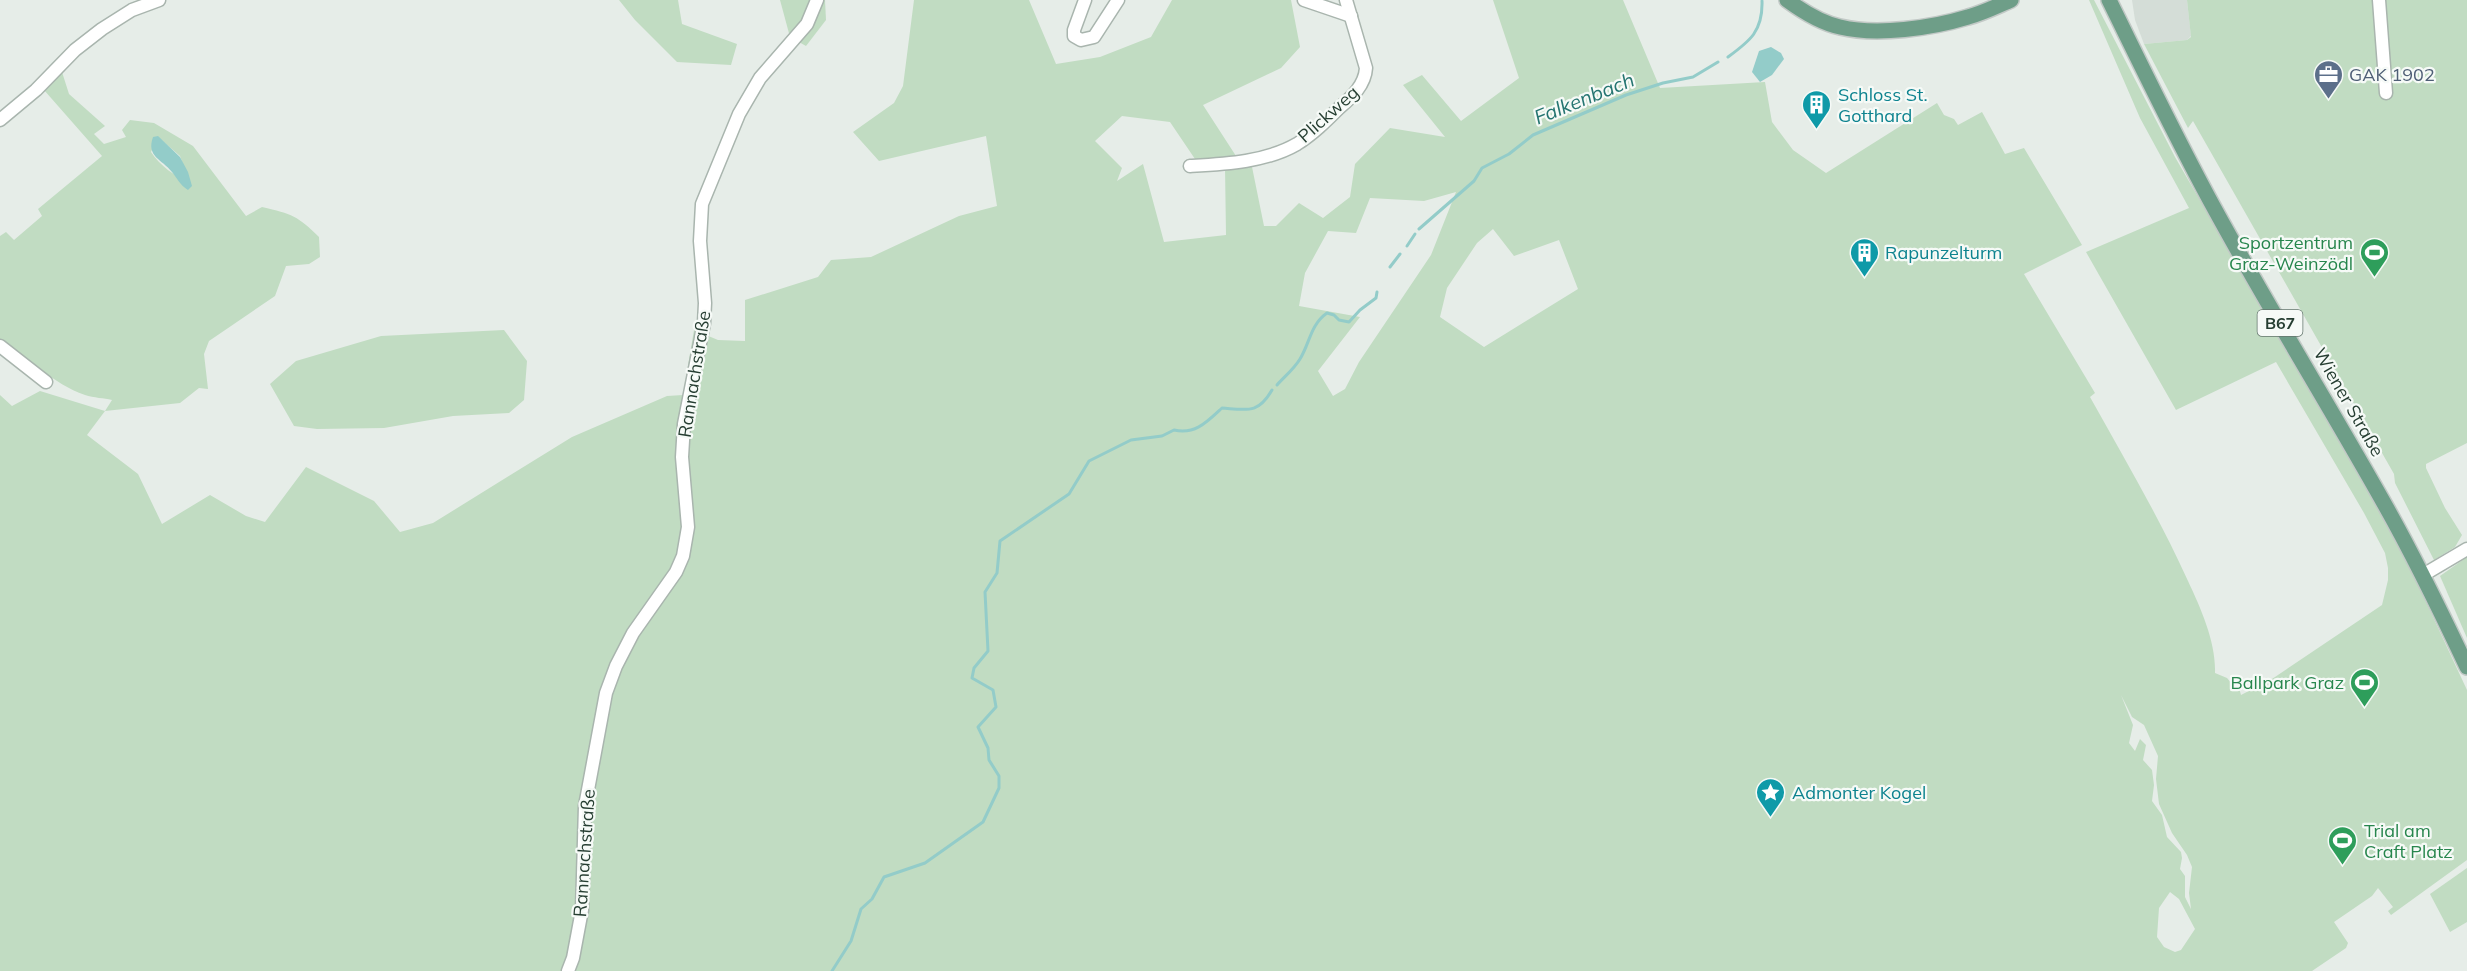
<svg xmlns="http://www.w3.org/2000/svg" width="2467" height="971" font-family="Mulish,sans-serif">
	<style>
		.built { fill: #d4ddd7 }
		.green { fill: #c1dcc2; fill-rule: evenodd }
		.water { fill: #93ccc9 }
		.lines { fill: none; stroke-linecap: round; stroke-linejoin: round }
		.stream { stroke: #93ccc9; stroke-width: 3 }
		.minor-casing { stroke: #a9b5ae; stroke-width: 15 }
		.major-casing { stroke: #c2c9c6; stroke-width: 18 }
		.minor { stroke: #fff; stroke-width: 12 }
		.major { stroke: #6e9e88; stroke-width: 15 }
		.labels { text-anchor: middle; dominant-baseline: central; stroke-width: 4.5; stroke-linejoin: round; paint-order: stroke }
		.shield { fill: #f6faf7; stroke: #64766d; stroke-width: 1.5 }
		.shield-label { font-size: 16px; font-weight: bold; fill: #263e32 }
		.service-label { font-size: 18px; fill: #4e5e75; stroke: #f6faf7; text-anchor: start }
		.culture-label { font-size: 18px; fill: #0d838f; stroke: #f6faf7; text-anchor: start }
		.street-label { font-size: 18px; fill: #263e32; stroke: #f6faf7 }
		.leisure-label { font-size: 18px; fill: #27864d; stroke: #f6faf7; text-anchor: end }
		.water-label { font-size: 20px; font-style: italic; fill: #257571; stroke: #f6faf7 }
	</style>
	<rect width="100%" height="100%" fill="#e6ede8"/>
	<!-- built -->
	<polygon class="built" points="2132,0 2187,0 2191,36 2187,40 2144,44 2135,20"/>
	<!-- green -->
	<g class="green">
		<polygon points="619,0 678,0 682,24 737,44 731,65 677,62 635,20"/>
		<polygon points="780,0 825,0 826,20 806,46 790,37"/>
		<path d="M 914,0 L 1029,0 L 1056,64 L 1100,57 L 1151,37 L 1172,0 L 1291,0 L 1300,47 L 1281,68 L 1203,105 L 1236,156 L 1207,162 L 1195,159 L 1170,122 L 1122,116 L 1095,141 L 1122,168 L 1117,181 L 1143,164 L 1164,242 L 1226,235 L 1225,167 L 1251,162 L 1264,226 L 1276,226 L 1299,203 L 1323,218 L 1350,197 L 1355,164 L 1390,128 L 1445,137 L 1403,85 L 1422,75 L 1461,121 L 1519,78 L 1493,0 L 1623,0 L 1660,88 L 1765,82 L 1772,122 L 1793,150 L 1826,173 L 1937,103 L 1944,115 L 1954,119 L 1958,125 L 1982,112 L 2005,154 L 2024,148 L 2082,245 L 2024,274 L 2095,393 L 2090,397 C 2124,458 2159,517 2188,581 C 2201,609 2216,642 2215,673 L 2227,678 L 2232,684 L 2238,684 L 2241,695 L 2272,679 L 2382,605 L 2388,580 L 2388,568 L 2385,553 L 2364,513 L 2276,362 L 2176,410 L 2086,252 L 2189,208 L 2140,118 L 2089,0 L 2094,0 L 2175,157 L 2372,498 L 2412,572 L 2467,690 L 2467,860 L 2391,915 L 2388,911 L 2393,907 L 2378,888 L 2372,896 L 2334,922 L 2348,943 L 2346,948 L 2312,971 L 0,971 L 0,395 L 12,406 L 40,391 L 105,411 L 112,400 C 104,398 94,398 85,395 C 53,384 28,357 0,339 L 0,236 L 6,232 L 14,240 L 42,216 L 38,209 L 102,156 L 44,90 L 62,72 L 69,94 L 105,126 L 94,134 L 104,144 L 126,137 L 122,130 L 130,120 L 154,123 L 193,146 L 246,216 L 262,207 C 292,214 298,216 319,237 L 320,257 L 309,264 L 286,266 L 275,296 L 209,341 L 204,354 L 208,389 L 199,388 L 180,403 L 105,411 L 87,435 L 138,474 L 162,524 L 210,495 L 246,516 L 265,522 L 306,467 L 374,501 L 400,532 L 433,523 L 572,437 L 667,396 L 683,395 L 694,330 L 718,340 L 745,341 L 745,300 L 818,277 L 831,260 L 871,257 L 959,216 L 997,206 L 986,136 L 879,161 L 853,132 L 894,103 L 903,86 ZM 158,137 L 180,156 L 190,183 C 175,176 160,166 151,152 ZM 1456,192 L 1431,255 L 1359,362 L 1345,389 L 1333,396 L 1318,371 L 1360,317 L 1299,306 L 1305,273 L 1328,231 L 1356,233 L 1370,198 L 1424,201 ZM 1493,229 L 1514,256 L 1559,240 L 1578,289 L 1484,347 L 1440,317 L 1447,288 L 1477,243 ZM 2121,695 L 2132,717 L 2144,725 L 2158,756 L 2156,779 L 2159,804 L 2172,833 L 2187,855 L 2192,867 L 2189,893 L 2191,909 L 2185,897 L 2185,876 L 2180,869 L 2182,858 L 2181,852 L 2167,837 L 2162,815 L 2152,801 L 2154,785 L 2152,770 L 2143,760 L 2146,745 L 2140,739 L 2135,751 L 2129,743 L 2133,725 ZM 2170,892 L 2179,899 L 2195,929 L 2181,950 L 2175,952 L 2164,947 L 2157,937 L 2159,908 Z"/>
		<polygon points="2187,0 2467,0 2467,443 2426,464 2426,468 2445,508 2462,535 2455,547 2434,560 2395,483 2394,474 2193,121 2188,128 2144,44 2187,40 2191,37"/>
		<polygon points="504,330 527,361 524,400 509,413 453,416 384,428 317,429 294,426 270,384 296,361 381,336"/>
		<polygon points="2467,557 2467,638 2440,576"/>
		<polygon points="2467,868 2467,922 2450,932 2430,894"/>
	</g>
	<!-- water -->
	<g class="water">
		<polygon points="1771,47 1781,53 1784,59 1772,75 1760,82 1752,72 1759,51"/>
		<path d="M 158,136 L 180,157 L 188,172 L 192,186 L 188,190 C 180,185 177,178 172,172 C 162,159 146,157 153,137 Z"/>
	</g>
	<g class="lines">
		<!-- stream -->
		<g class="stream">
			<path d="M 1728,57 C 1750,41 1763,31 1762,1"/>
			<polyline points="1419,229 1474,181 1482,168 1509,154 1533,135 1626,95 1663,83 1693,77 1718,62"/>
			<polyline points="1407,246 1415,234"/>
			<polyline points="1390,267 1400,254"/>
			<path d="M 1277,385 C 1284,377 1294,369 1300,359 C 1310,343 1310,325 1327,313 L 1334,315 L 1339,320 L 1349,322 L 1360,310 L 1376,298 L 1377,292"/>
			<path d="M 832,971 L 851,941 L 861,909 L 872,899 L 884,877 L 925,863 L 983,822 L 999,788 L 999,776 L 989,760 L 988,748 L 978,727 L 996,707 L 993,690 L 972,678 L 974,668 L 988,651 L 985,592 L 997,573 L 1000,541 L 1069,494 L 1089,461 L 1131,440 L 1162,436 L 1174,430 C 1195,435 1207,422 1222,408 C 1248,410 1258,414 1272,390"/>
		</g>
		<defs>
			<g id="minor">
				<polyline points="1085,0 1074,30 1074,36 1081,40 1094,37 1118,0"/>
				<polyline points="1304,0 1351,16"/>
				<polyline points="2379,0 2386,93"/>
				<polyline points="0,120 36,90 75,50 102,29 132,10 159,0"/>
				<path d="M 1190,166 C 1225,164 1266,162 1297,144 C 1313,134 1326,121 1339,108 C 1352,97 1365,85 1366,68 L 1346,0"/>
				<polyline points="0,346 46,382"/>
				<polyline points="2423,575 2467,549"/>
				<polyline points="568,971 573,958 582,910 585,806 606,693 616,666 633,633 676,572 683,556 688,527 682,457 684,424 704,323 705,303 700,241 702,204 739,114 760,78 807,24 817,0"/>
			</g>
			<g id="major">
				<path d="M 1787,0 C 1802,11 1821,23 1840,27 C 1877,36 1932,28 1968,17 C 1983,13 1997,6 2011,0"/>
				<path d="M 2109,0 C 2143,69 2176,138 2213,206 C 2268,307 2329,405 2385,505 C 2415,558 2441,612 2467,667"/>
			</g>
		</defs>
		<!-- minor casing -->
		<use href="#minor" class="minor-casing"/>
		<!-- major casing -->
		<use href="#major" class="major-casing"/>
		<!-- minor -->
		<use href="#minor" class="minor"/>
		<!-- major -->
		<use href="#major" class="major"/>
	</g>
	<!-- icons -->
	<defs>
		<symbol id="office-pin" viewBox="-11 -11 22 30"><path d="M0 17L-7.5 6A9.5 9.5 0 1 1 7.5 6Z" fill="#5c6f8a" stroke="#f6faf7"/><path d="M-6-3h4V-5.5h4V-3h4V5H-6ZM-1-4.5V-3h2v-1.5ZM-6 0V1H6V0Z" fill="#fff"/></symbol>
		<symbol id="building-pin" viewBox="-11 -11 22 30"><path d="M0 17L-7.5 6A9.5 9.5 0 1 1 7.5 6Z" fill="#0f9aa8" stroke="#f6faf7"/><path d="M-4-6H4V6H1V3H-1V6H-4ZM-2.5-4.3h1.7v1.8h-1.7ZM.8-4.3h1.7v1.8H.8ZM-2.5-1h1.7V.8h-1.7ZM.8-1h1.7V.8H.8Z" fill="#fff"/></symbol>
		<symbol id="stadium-pin" viewBox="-11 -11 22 30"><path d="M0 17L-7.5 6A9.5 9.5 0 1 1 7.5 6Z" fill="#2e9e5b" stroke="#f6faf7"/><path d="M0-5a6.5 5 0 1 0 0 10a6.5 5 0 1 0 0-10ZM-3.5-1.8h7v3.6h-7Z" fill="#fff"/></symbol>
		<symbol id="sight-pin" viewBox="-11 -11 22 30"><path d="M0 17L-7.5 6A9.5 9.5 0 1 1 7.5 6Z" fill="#0f9aa8" stroke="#f6faf7"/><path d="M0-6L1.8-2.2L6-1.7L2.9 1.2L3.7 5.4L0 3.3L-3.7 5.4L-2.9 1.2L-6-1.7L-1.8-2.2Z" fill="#fff"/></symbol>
	</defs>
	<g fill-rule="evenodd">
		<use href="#office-pin" x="2312" y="58" width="33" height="45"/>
		<use href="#building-pin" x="1800" y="88" width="33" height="45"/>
		<use href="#building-pin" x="1848" y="236" width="33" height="45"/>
		<use href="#stadium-pin" x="2358" y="236" width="33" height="45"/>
		<use href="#stadium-pin" x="2348" y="666" width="33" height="45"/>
		<use href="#sight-pin" x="1754" y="776" width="33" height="45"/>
		<use href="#stadium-pin" x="2326" y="824" width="33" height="45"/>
	</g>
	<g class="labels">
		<!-- shield labels -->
		<rect class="shield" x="2257.5" y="310" width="45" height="26" rx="4.5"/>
		<g class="shield-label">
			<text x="2280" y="323">B67</text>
		</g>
		<!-- service labels -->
		<g class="service-label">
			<text x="2349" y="74">GAK 1902</text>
		</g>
		<!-- culture labels -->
		<g class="culture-label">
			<text x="1838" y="94">Schloss St.<tspan x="1838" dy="21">Gotthard</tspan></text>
			<text x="1885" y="252">Rapunzelturm</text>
			<text x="1792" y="792">Admonter Kogel</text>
		</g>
		<!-- street labels -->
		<g class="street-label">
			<text transform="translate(1328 114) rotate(-42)">Plickweg</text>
			<text transform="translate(694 374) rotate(-81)">Rannachstraße</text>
			<text transform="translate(2349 402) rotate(60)">Wiener Straße</text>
			<text transform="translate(584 853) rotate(-86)">Rannachstraße</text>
		</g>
		<!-- leisure labels -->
		<g class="leisure-label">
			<text x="2353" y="242">Sportzentrum<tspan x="2353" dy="21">Graz-Weinzödl</tspan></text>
			<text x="2344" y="682">Ballpark Graz</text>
			<text x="2364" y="830" text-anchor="start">Trial am<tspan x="2364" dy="21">Craft Platz</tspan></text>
		</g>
		<!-- water labels -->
		<g class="water-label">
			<text transform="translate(1584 98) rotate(-22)">Falkenbach</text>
		</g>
	</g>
</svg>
